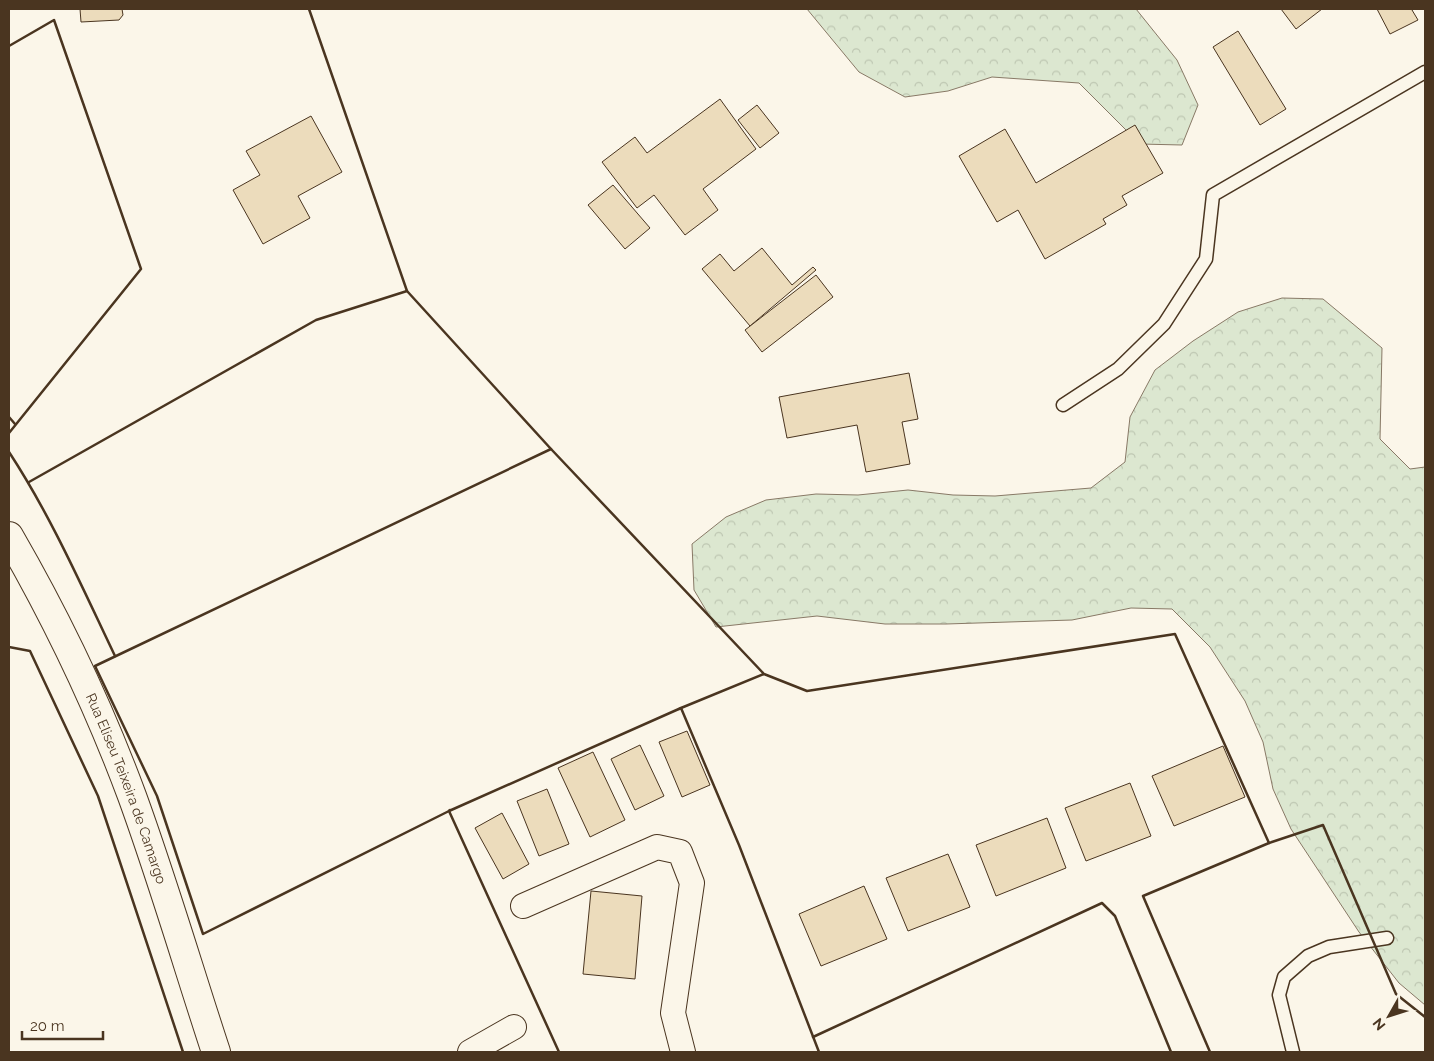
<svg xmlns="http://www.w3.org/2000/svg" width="1434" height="1061" font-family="Raleway,sans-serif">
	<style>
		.forest { fill: url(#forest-crowns); stroke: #887966 }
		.building { fill: #ecdcbc; stroke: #4a3520 }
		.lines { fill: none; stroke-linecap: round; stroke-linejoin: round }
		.service-casing { stroke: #4a3520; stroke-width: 15 }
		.minor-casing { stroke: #4a3520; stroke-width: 26 }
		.tertiary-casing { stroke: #4a3520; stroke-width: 30 }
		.service { stroke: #fbf6e9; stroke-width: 12 }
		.minor { stroke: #fbf6e9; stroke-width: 24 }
		.tertiary { stroke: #fbf6e9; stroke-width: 28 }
		.wall { stroke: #4a3520; stroke-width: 2.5 }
		.labels { text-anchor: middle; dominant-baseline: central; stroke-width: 4; stroke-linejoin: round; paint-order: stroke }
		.street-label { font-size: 14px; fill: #4a3520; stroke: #fbf6e9 }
	</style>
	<defs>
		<pattern id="forest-crowns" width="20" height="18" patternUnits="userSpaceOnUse" patternTransform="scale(1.25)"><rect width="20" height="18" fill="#dce7d0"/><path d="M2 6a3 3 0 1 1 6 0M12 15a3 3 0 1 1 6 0" fill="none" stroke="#bec7b2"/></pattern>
	</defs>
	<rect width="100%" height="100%" fill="#fbf6e9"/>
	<!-- forest -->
	<g class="forest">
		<polygon points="807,9 1136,9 1177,60 1198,105 1182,145 1140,144 1079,83 992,77 948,91 905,97 859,72"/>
		<polygon points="1282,298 1323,299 1382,348 1380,439 1410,469 1425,467 1425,1005 1399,983 1359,932 1291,829 1273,789 1263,742 1245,701 1210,647 1172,609 1131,608 1072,620 946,624 885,624 817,616 716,627 694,590 692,544 726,517 766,500 816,494 858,495 908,490 953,495 995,496 1091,488 1125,462 1130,417 1155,370 1193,341 1238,312"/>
	</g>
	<!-- building -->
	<g class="building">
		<polygon points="80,9 122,9 123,15 119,20 81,22"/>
		<polygon points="1281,9 1322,9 1296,29"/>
		<polygon points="1377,9 1415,9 1412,10 1418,20 1390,34"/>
		<polygon points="1238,31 1286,109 1260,125 1213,47"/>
		<polygon points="720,99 756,149 703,189 718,210 685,235 654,195 637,208 602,162 635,137 647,153"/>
		<polygon points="757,105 779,133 760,148 738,120"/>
		<polygon points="311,116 342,172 298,196 310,218 263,244 233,190 260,175 246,151"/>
		<polygon points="1135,125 1163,173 1122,196 1127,205 1103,219 1106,224 1045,259 1018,210 997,222 959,156 1005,129 1036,183"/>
		<polygon points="613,185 650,228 625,249 588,205"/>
		<polygon points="762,248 792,285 813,267 816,270 750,326 702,269 720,254 734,271"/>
		<polygon points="816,275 833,297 762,352 745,330"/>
		<polygon points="909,373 918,419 902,422 910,464 866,472 857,425 787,438 779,397"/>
		<polygon points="687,731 710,785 682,797 659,742"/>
		<polygon points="640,745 664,796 635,810 611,759"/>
		<polygon points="1223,746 1245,797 1174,826 1152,776"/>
		<polygon points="593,752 625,820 590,837 558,768"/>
		<polygon points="1130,783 1151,836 1086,861 1065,808"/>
		<polygon points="547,789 569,844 539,856 517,801"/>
		<polygon points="502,813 529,864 503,879 475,828"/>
		<polygon points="1047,818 1066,868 996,896 976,845"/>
		<polygon points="948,854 970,907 908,931 886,878"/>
		<polygon points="864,886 887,939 821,966 799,914"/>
		<polygon points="591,891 642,896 635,979 583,974"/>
	</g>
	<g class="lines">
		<defs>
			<g id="service">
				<polyline points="1063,405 1118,369 1164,324 1206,259 1213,195 1425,72"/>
				<polyline points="1293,1052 1279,995 1284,977 1308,956 1329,947 1387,938"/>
			</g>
			<g id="minor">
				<polyline points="523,906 657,847 680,852 692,883 673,1013 683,1052"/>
				<polyline points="470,1052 514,1027"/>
			</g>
			<g id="tertiary">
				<path id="s1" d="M 9,536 C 57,619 99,707 132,796 C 163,881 188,967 216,1052"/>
			</g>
		</defs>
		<!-- service casing -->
		<use href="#service" class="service-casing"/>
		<!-- minor casing -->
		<use href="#minor" class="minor-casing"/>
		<!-- tertiary casing -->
		<use href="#tertiary" class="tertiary-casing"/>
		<!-- service -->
		<use href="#service" class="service"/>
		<!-- minor -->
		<use href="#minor" class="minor"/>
		<!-- tertiary -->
		<use href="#tertiary" class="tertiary"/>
		<!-- wall -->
		<g class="wall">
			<polyline points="309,9 407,291 551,449"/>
			<polyline points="9,46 54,20 141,269 9,433"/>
			<polyline points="9,417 15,424"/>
			<path d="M 9,452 C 51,516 82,587 115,656"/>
			<polyline points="29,482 316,320 407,291"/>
			<polyline points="9,647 30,651 98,796 183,1052"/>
			<polyline points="764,674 681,708 449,811 203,934 157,796 95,666 551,449 764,674 807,691 1175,634 1269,843"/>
			<polyline points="679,709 681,708 739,845 819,1052"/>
			<polyline points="450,810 449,811 559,1052"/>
			<polyline points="813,1037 1102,903 1115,916 1171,1052"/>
			<polyline points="1210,1052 1143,896 1269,843 1323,825 1396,994 1425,1017"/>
		</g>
	</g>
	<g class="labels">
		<!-- street labels -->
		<g class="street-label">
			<text stroke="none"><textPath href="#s1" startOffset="279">Rua Eliseu Teixeira de Camargo</textPath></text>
		</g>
	</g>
	<!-- border -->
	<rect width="1434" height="1061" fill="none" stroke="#4a3520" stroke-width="20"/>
	<!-- north arrow -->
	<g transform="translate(1389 1016) rotate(231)" stroke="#fbf6e9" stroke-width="4" paint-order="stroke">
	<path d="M0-4L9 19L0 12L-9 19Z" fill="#4a3520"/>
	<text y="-8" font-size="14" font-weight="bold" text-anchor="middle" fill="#4a3520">N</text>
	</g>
	<!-- scale -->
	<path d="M22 1031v8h81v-8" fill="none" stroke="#4a3520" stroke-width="2.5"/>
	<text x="30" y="1031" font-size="15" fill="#4a3520" stroke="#fbf6e9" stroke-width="4" paint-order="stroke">20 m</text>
</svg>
